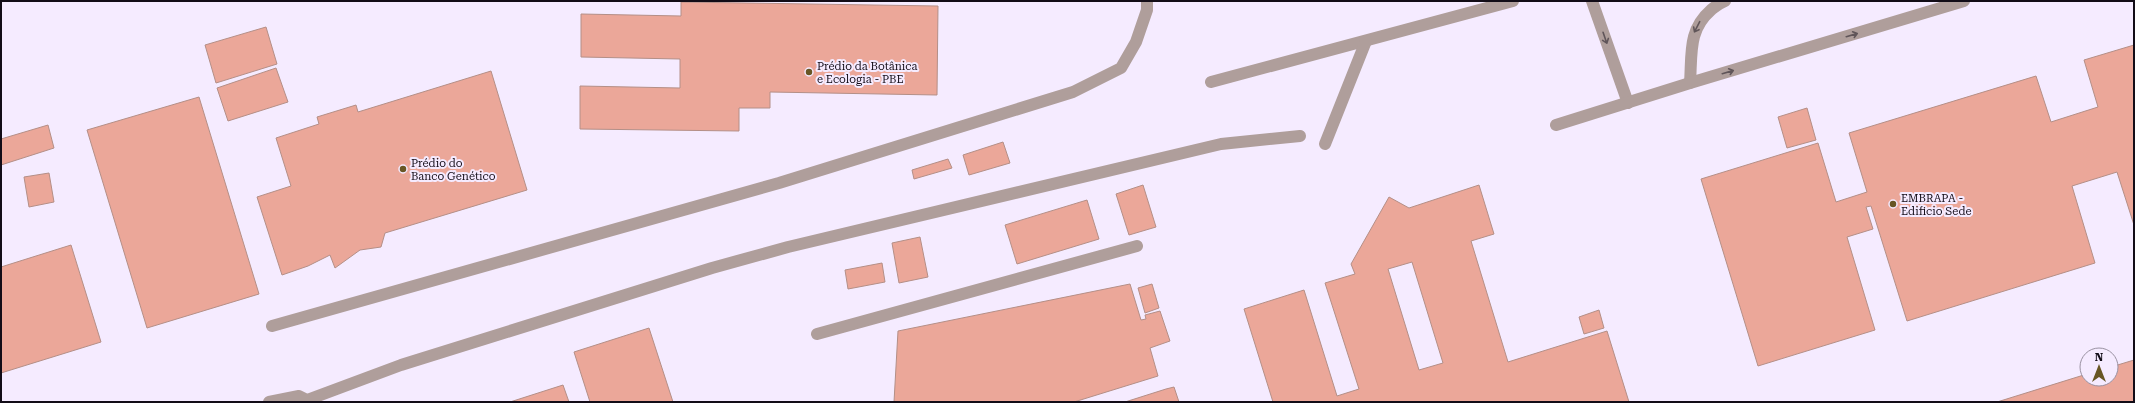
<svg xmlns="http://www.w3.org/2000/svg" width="2135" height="403" font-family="'Roboto Serif',serif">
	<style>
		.building { fill: #eba799; stroke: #b48f87; fill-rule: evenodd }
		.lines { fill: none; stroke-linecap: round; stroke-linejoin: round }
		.minor { stroke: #af9e9b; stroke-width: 12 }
		.oneway { stroke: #605559 }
		.poi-dot { fill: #685624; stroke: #f5ebff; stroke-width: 1.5 }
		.labels { text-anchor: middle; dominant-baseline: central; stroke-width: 4; stroke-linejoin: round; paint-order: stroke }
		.poi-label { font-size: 11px; fill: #120c17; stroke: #f5ebff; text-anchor: start }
	</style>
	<rect width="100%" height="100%" fill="#f5ebff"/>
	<!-- building -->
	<g class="building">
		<polygon points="681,2 938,6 937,95 770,92 770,108 739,108 739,131 580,129 580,86 680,88 680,59 581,57 581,14 681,16"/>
		<polygon points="266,27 277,64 216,83 205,45"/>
		<polygon points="2134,45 2134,225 2117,172 2072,186 2095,263 1907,321 1871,206 1866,207 1873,229 1847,237 1875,330 1758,366 1701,179 1818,143 1836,202 1867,192 1849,133 2036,76 2051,122 2098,107 2084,60"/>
		<polygon points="276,68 288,102 228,121 217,88"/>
		<polygon points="491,71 527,190 385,233 381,247 360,250 335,268 330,255 308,266 282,275 257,197 291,186 276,138 319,124 317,117 356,105 358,112"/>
		<polygon points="199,97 259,294 147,328 87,130"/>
		<polygon points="1807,108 1816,140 1787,148 1778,117"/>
		<polygon points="48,125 54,148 1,165 1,139"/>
		<polygon points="1003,142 1010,163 969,175 963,155"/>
		<polygon points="948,159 952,168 914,179 912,170"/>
		<polygon points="49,173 54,202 29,207 24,177"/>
		<polygon points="1143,185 1156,227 1129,235 1116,194"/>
		<path d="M 1479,185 L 1494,234 L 1471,241 L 1508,362 L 1607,331 L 1629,402 L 1273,402 L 1244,309 L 1304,290 L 1337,396 L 1359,389 L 1325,283 L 1355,274 L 1351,264 L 1389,197 L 1409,208 ZM 1412,262 L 1443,363 L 1419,370 L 1388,269 Z"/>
		<polygon points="1087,200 1099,239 1017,264 1005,225"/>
		<polygon points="920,237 928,277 899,283 892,243"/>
		<polygon points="71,245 101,342 1,373 1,267"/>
		<polygon points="882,263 885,282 848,289 845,270"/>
		<polygon points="1130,284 1141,320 1146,319 1145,315 1160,311 1170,341 1150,348 1158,376 1074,402 894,402 898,331"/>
		<polygon points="1152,284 1159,308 1145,313 1138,288"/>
		<polygon points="1599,310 1604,328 1584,334 1579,317"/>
		<polygon points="649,328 673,402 590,402 574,352"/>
		<polygon points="2134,360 2134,402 1997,402 2087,374 2087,379 2111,379 2111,367"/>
		<polygon points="563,385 569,402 510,402"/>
		<polygon points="1174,387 1179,402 1125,402 1166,389"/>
	</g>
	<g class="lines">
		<!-- minor -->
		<g class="minor">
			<polyline points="1592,1 1628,103"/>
			<polyline points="1211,82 1513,1"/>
			<path d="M 1690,83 C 1692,53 1688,30 1711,10 C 1716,6 1719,3 1725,1"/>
			<polyline points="1556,125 1690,83 1964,1"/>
			<polyline points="1325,144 1366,41"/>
			<polyline points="272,326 779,183 1073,92 1121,68 1136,42 1147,10 1147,1"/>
			<polyline points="817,334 1137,246"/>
			<polyline points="269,402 299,396 307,400 401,365 712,268 788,247 1221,144 1300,136"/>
		</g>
	</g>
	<!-- one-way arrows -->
	<defs><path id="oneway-shaft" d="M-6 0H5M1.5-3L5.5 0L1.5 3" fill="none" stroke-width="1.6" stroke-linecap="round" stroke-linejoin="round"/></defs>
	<g class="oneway">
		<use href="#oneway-shaft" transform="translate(1697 27) rotate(117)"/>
		<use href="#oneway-shaft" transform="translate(1852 35) rotate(-16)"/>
		<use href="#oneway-shaft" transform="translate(1605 38) rotate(71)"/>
		<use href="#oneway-shaft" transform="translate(1728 72) rotate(-16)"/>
	</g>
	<!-- markers -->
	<g class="poi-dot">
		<circle cx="809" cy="72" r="4"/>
		<circle cx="403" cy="169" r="4"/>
		<circle cx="1893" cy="204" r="4"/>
	</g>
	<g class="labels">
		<!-- poi labels -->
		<g class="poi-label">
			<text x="817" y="66">Prédio da Botânica<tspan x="817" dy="13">e Ecologia - PBE</tspan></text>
			<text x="411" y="163">Prédio do<tspan x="411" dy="13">Banco Genético</tspan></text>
			<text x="1901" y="198">EMBRAPA -<tspan x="1901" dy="13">Edificio Sede</tspan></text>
		</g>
	</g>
	<!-- border -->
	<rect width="2135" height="403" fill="none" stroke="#120c17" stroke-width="4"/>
	<!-- north arrow -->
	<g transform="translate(2099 367)"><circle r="19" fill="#f5ebff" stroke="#9a92a2"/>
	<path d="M0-3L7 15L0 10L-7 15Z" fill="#685624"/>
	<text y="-6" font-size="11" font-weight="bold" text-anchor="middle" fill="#120c17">N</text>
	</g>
</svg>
